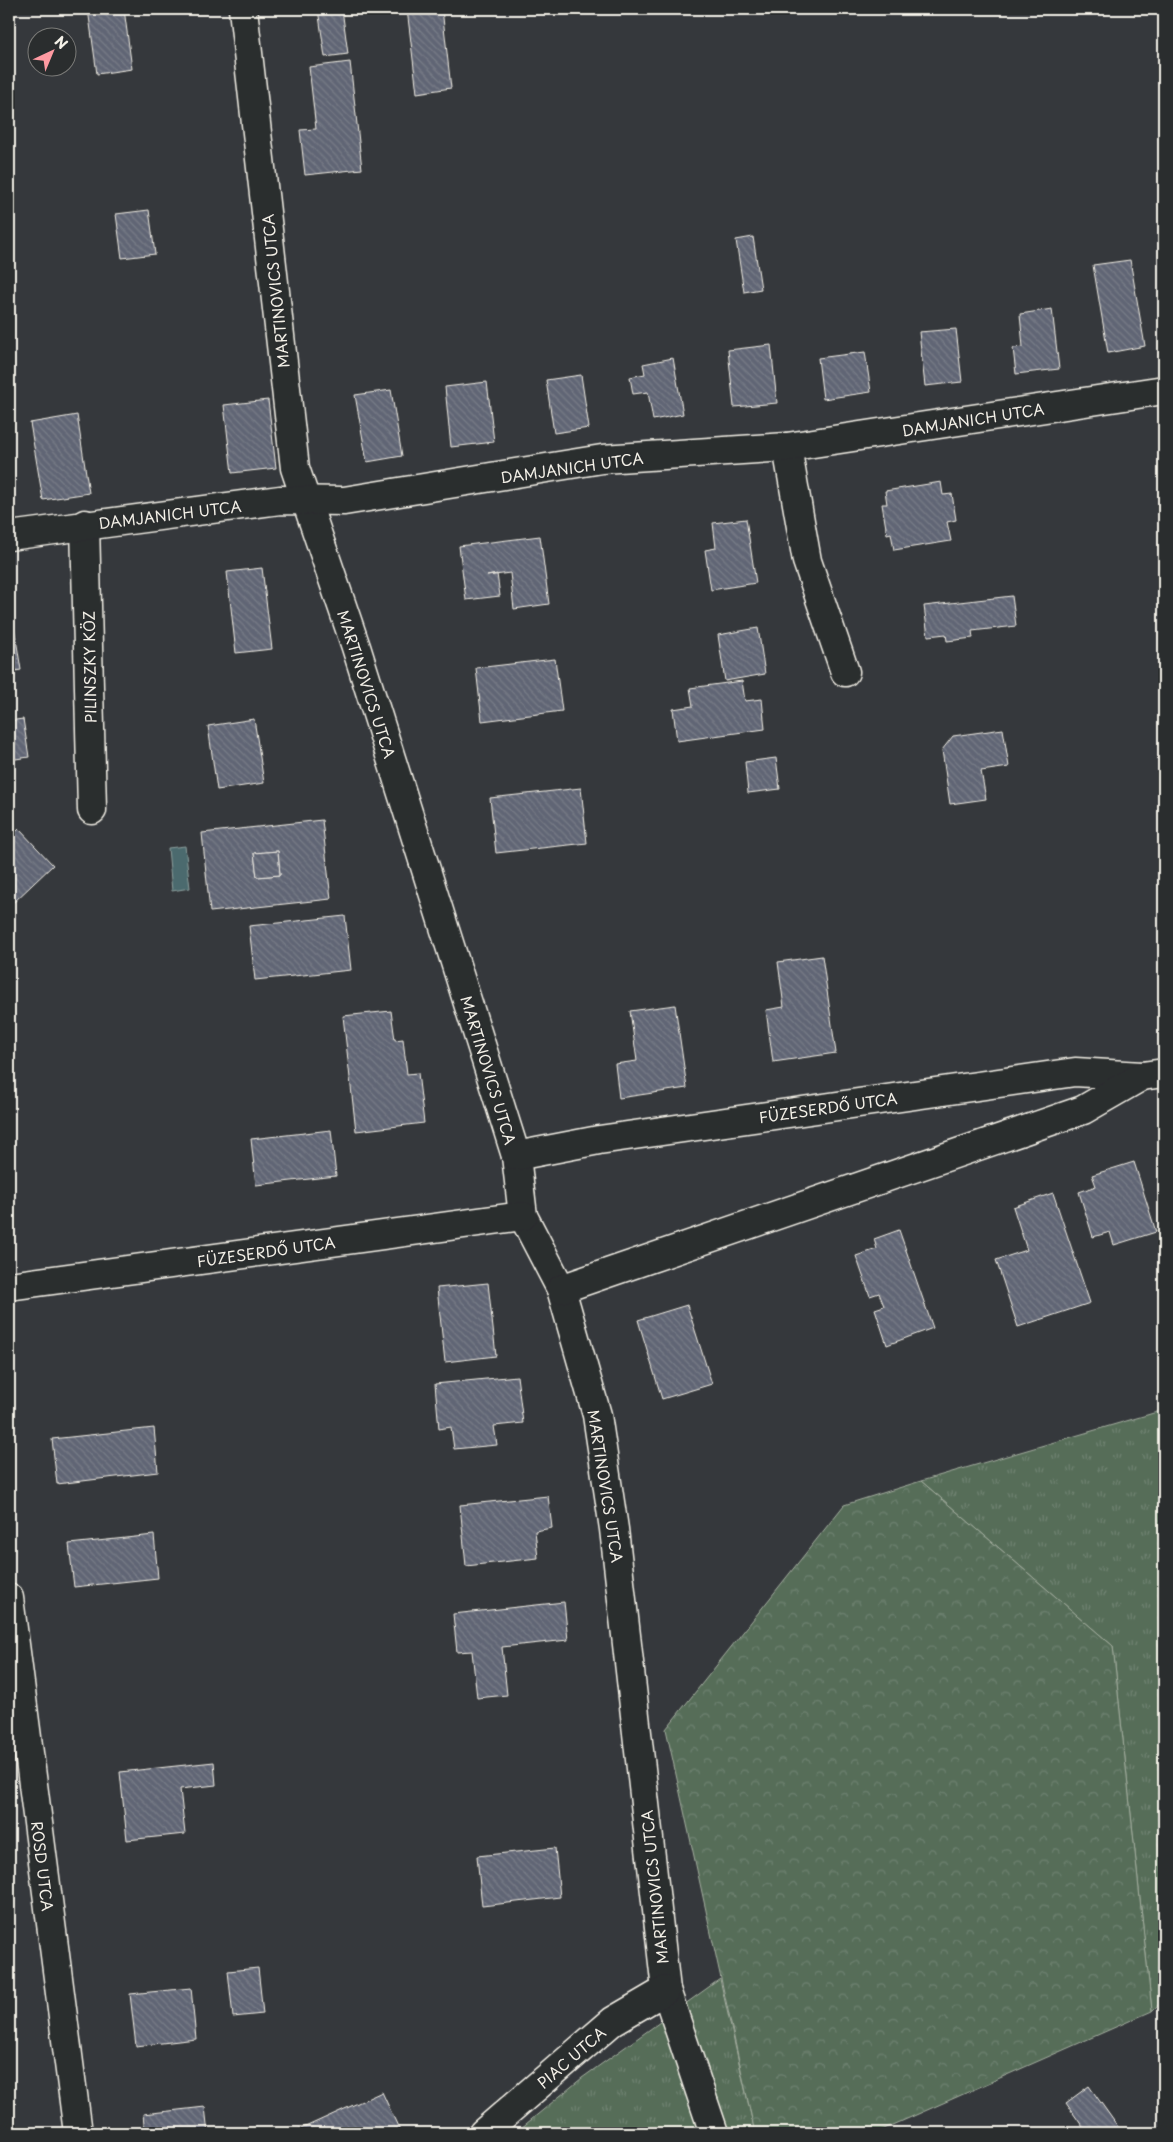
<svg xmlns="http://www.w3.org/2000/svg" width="1173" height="2142" font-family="'Playpen Sans',sans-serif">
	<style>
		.grass { fill: url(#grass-tufts); stroke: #a5afa0 }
		.forest { fill: url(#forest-crowns); stroke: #a5afa0 }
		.water { fill: #4c6b6e; stroke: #8fa19f }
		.building { fill: url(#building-back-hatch); stroke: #f4f1e8; fill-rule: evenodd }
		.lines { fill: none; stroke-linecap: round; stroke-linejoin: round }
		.street-casing { stroke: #f4f1e8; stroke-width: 31 }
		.street { stroke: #2a2d2e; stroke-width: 28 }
		.labels { text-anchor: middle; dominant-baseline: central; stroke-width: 4; stroke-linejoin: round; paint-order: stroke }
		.street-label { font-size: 15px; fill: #f4f1e8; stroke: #2a2d2e }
	</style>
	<defs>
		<pattern id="grass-tufts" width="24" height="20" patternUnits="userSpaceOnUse" patternTransform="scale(1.25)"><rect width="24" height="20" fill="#566d59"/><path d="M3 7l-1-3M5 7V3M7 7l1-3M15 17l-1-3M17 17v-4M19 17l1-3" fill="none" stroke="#6f8271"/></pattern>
		<pattern id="forest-crowns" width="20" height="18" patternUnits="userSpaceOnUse" patternTransform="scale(1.25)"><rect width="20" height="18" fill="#566d59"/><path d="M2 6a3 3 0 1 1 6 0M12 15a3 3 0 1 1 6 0" fill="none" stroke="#6f8271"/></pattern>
		<pattern id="building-back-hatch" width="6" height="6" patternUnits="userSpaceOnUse" patternTransform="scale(1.25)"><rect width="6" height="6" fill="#616574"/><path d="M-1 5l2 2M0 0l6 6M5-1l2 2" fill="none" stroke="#787c88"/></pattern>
	</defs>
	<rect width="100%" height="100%" fill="#35383c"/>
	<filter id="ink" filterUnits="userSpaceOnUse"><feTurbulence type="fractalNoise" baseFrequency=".02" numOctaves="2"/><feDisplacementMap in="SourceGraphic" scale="10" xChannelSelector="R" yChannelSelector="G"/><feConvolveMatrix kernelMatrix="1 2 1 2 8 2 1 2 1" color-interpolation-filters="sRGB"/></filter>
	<g filter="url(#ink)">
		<!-- grass -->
		<g class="grass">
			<polygon points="1164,1410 1164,1999 1152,2011 1113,1646 921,1481"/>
			<polygon points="720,1979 755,2133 515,2133 582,2078"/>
		</g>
		<!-- forest -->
		<polygon class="forest" points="921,1481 1113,1646 1152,2011 875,2133 755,2133 666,1729 844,1505"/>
		<!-- water -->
		<polygon class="water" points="185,846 190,888 172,891 168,848"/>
		<!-- building -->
		<g class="building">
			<polygon points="88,9 124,9 132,69 97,74"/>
			<polygon points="318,9 342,9 348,54 325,57"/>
			<polygon points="407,9 442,9 451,88 417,93"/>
			<polygon points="350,62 362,169 305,175 300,130 316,129 309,67"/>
			<polygon points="149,210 155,254 122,258 116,214"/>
			<polygon points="753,237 761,289 744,292 736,240"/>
			<polygon points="1130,260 1145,346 1108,353 1093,265"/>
			<polygon points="1052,309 1059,369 1016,374 1013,348 1023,347 1020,314"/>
			<polygon points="956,329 962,382 925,386 919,332"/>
			<polygon points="771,345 777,403 734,407 728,350"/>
			<polygon points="865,352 871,392 823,399 818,358"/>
			<polygon points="673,358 683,414 653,420 648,392 633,394 630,377 645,374 643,364"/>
			<polygon points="581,375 589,428 554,433 546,380"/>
			<polygon points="487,382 494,442 451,447 445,387"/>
			<polygon points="391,390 402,456 367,462 355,395"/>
			<polygon points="268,400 276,468 232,473 224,405"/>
			<polygon points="77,415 89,493 43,500 30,423"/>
			<polygon points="941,482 943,495 952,494 956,520 947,522 951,541 894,550 891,533 887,534 882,504 887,504 885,491"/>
			<polygon points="746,519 756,583 711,590 705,550 716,548 713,523"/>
			<polygon points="540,536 549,604 514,609 510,573 487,576 497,574 500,596 466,600 459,546"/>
			<polygon points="262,568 272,649 236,653 227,572"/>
			<polygon points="1012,596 1016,626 972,631 973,638 947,641 946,634 928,636 924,606"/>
			<polygon points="12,614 21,670 9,672 9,615"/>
			<polygon points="758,628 765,674 725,681 718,635"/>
			<polygon points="555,659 562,711 482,721 476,668"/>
			<polygon points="742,681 745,701 762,699 765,729 677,741 673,709 693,706 690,688"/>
			<polygon points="23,719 29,757 9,760 9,721"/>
			<polygon points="254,719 264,783 217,790 208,726"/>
			<polygon points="1003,729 1009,767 981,771 986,799 950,804 942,750 953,736"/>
			<polygon points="776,758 780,789 748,793 745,762"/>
			<polygon points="581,788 587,843 496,853 490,798"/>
			<path d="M 322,820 L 331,899 L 210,912 L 202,833 ZM 278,851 L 280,875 L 257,877 L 254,853 Z"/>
			<polygon points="19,829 53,865 13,903 9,899 9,839"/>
			<polygon points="278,851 280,875 257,877 254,853"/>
			<polygon points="345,916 351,970 255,980 249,926"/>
			<polygon points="822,956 836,1053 773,1062 766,1010 784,1007 778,962"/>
			<polygon points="675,1005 687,1088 619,1098 615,1064 637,1061 630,1011"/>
			<polygon points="391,1011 395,1040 403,1039 407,1074 418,1073 424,1123 356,1131 343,1016"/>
			<polygon points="331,1130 336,1176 256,1185 251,1139"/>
			<polygon points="1134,1162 1156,1232 1114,1245 1110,1232 1093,1237 1079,1192 1096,1186 1092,1175"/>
			<polygon points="1053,1193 1090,1303 1018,1327 996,1260 1027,1250 1013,1207"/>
			<polygon points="899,1230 933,1328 887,1345 875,1309 884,1306 879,1293 870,1296 856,1256 877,1249 874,1239"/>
			<polygon points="488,1283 496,1356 445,1362 437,1288"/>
			<polygon points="687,1305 712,1384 662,1399 638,1320"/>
			<polygon points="517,1376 523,1423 494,1426 497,1445 454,1449 451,1427 439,1429 435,1384"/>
			<polygon points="154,1428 158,1472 57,1484 52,1439"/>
			<polygon points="548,1496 552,1528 535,1531 538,1558 466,1566 460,1505"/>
			<polygon points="154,1535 158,1578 74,1587 69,1544"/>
			<polygon points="564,1602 568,1640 502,1647 507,1695 477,1698 472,1651 457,1652 453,1614"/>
			<polygon points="214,1762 216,1785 180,1789 185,1834 127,1840 120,1772"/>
			<polygon points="555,1848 560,1897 482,1906 477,1856"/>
			<polygon points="258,1968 263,2014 233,2017 228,1971"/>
			<polygon points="191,1988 196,2039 136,2046 130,1994"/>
			<polygon points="1089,2086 1121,2131 1118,2133 1087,2133 1066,2103"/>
			<polygon points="382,2092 400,2131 394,2133 292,2133"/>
			<polygon points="205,2107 208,2133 145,2133 143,2114"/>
		</g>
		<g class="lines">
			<defs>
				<g id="street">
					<polyline points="243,9 295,468 356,647 516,1156 523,1216 561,1289 597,1415 614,1529 666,1990 714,2133"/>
					<polyline points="787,447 807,561 845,672"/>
					<polyline points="85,524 92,810"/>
					<polyline points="9,536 280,500 344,501 602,459 787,447 1164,390"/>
					<polyline points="516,1156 599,1140 1075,1072 1142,1076 1164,1073"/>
					<polyline points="9,1286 523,1216"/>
					<polyline points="561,1289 1083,1110 1142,1076"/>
					<polyline points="9,1598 78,2133"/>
					<polyline points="483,2133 613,2021 666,1990"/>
				</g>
			</defs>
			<!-- street casing -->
			<use href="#street" class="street-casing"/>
			<!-- street -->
			<use href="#street" class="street"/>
		</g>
	</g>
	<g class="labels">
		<!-- street labels -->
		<g class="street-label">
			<text transform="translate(275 291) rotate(-96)">MARTINOVICS UTCA</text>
			<text transform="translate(973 419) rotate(-9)">DAMJANICH UTCA</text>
			<text transform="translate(572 467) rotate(-8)">DAMJANICH UTCA</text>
			<text transform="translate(170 514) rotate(-7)">DAMJANICH UTCA</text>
			<text transform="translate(89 667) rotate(-91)">PILINSZKY KÖZ</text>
			<text transform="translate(367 684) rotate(72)">MARTINOVICS UTCA</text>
			<text transform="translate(489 1070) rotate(73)">MARTINOVICS UTCA</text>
			<text transform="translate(828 1107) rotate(-8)">FÜZESERDŐ UTCA</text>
			<text transform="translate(266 1251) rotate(-8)">FÜZESERDŐ UTCA</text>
			<text transform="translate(606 1486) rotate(81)">MARTINOVICS UTCA</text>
			<text transform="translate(43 1866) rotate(83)">ROSD UTCA</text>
			<text transform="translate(654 1887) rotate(-96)">MARTINOVICS UTCA</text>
			<text transform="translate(571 2057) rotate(-41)">PIAC UTCA</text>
		</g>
	</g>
	<!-- margin -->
	<rect width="1173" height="2142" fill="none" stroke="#2a2d2e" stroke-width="30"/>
	<rect x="15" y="15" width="1143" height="2112" fill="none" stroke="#f4f1e8" stroke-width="2" filter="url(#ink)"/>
	<!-- north arrow -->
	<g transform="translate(52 52) rotate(44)"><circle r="24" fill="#2a2d2e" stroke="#7b7b78"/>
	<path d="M0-4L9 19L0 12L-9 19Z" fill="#ff9aa2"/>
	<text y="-8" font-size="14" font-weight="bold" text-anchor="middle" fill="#f4f1e8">N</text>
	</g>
</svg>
